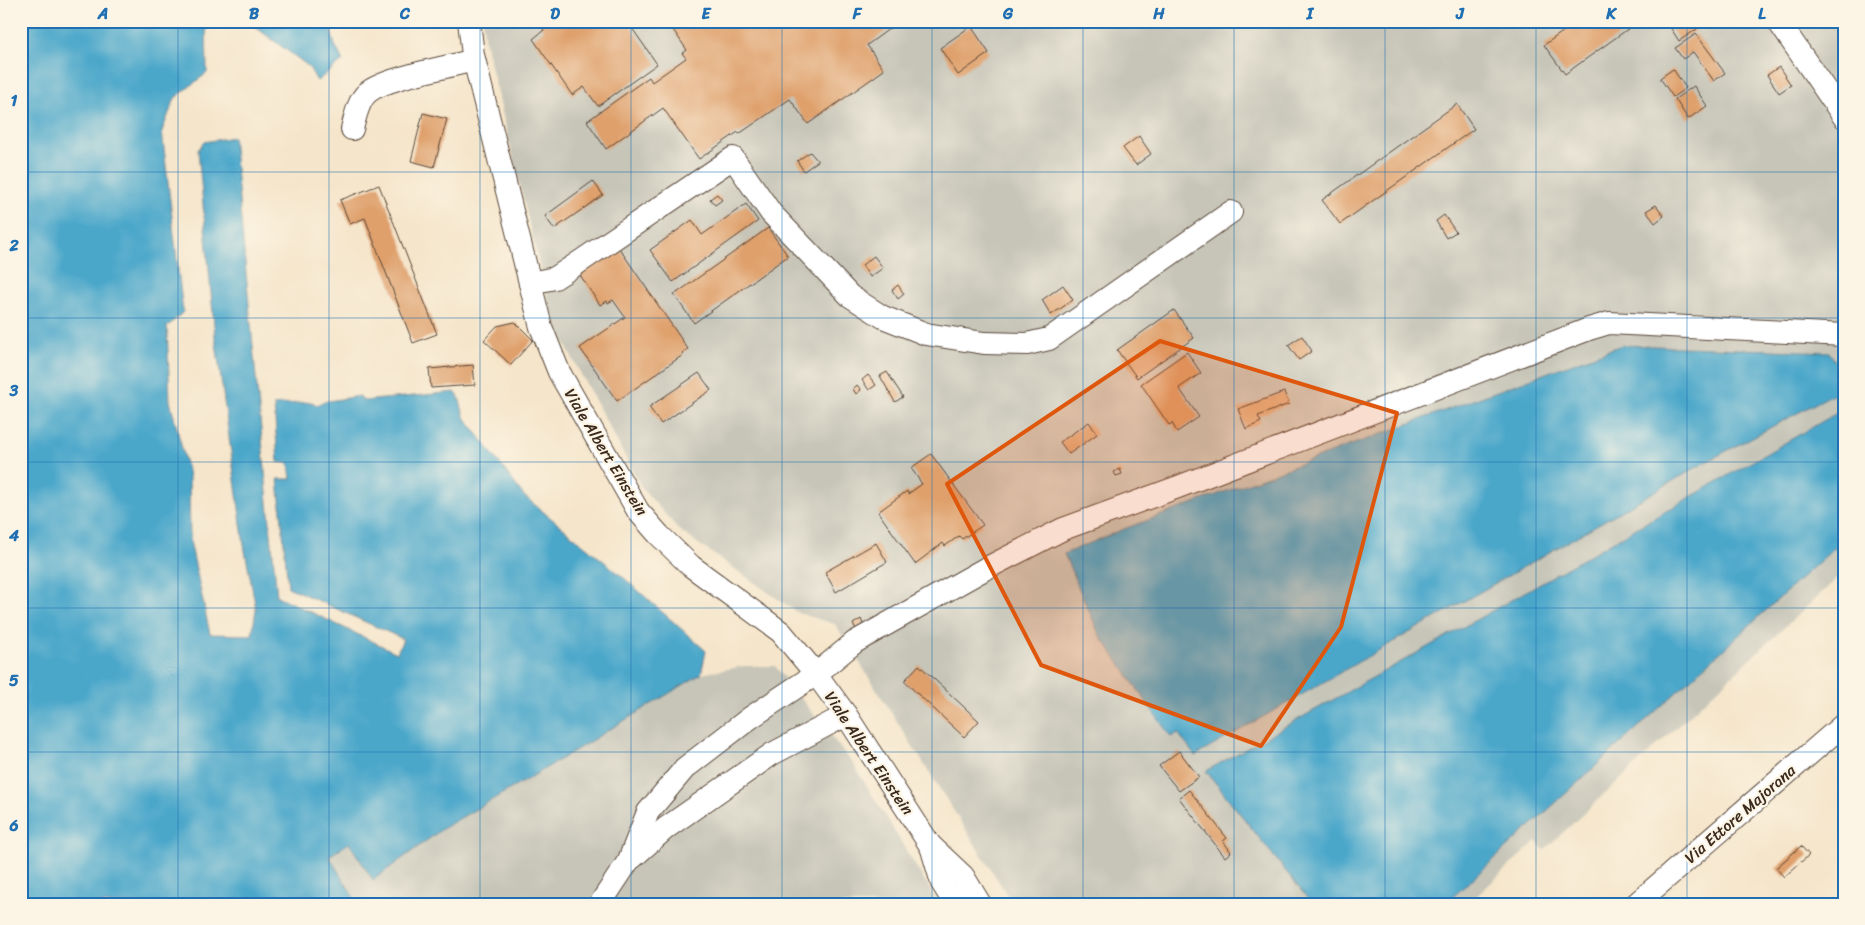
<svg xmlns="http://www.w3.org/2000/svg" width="1865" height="925" font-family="Sriracha,sans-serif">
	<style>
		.industrial { fill: #c6c5b8 }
		.water { fill: #4ca7ca; stroke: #446874 }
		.building { fill: #dfa06c }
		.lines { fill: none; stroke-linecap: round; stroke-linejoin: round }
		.minor-casing { stroke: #574638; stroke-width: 24 }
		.minor { stroke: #fff; stroke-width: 22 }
		.marked { fill: #df570d; fill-opacity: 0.2; stroke: #df570d; stroke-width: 4; stroke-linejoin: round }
		.grid { fill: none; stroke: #1f6fb2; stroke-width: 1; stroke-opacity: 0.55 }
		.labels { text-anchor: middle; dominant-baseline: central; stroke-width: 4.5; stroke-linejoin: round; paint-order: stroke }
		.street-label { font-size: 16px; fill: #3b2a1e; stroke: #fcf5e5 }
		.neatline { fill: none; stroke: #1f6fb2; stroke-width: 2 }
		.grid-label { font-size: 16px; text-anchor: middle; font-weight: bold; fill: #1f6fb2 }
	</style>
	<rect width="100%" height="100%" fill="#fcf5e5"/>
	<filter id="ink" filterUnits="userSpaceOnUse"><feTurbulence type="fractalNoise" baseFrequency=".02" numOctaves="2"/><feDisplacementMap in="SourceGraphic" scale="10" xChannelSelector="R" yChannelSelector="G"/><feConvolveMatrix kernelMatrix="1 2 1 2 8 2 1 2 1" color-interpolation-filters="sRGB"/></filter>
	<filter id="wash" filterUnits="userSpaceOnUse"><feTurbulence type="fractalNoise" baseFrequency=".0096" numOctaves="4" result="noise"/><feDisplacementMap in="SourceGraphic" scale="20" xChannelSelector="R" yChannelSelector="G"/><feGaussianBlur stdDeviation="1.12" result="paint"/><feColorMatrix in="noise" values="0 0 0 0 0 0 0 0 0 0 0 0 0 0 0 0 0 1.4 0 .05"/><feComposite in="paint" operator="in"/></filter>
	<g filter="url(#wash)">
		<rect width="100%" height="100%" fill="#f5e5ca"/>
		<!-- industrial -->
		<g class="industrial">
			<polygon points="483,21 1844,21 1844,572 1544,850 1536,841 1468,904 1013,904 835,624 798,613 680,531 642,488 553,322 484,37"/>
			<polygon points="745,666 775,666 854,765 939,904 351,904 356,901 328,856 349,843 373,879 445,827 538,773 701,674"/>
		</g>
		<!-- water -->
		<g class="water">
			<polygon points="21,21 206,21 207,73 175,98 162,131 183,312 167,327 170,401 189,476 190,541 210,634 252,635 256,609 244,545 215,336 198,150 204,142 233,137 277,596 397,653 403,639 288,587 278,479 291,479 289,463 278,462 274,405 312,402 317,405 322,402 360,396 363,401 455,392 459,397 464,416 524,496 623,577 706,651 701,674 538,773 445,827 373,880 349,843 329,856 356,901 351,904 21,904"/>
			<polygon points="247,21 328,21 335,45 343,61 317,81 308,66"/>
			<polygon points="1622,345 1829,352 1844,375 1844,388 1706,462 1195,756 1178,733 1171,737 1099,634 1064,554 1124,529"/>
			<polygon points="1844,409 1844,539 1445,904 1411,904 1404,896 1395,904 1312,904 1206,771 1483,616"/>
		</g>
		<g id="blocks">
			<!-- building -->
			<g class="building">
				<polygon points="538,21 605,21 608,26 615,21 627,21 657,64 598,106 584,87 572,95 533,39 544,30"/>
				<polygon points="661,21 900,21 867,45 884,70 808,124 790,99 739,134 738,132 699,159 663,108 606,149 587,121 649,77 652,82 686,58 682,53 687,50 667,21 663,24"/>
				<polygon points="1578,21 1639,21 1565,74 1544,45"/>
				<polygon points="1679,21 1691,21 1697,29 1679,41 1670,27"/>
				<polygon points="971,26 989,53 958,75 940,48"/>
				<polygon points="1696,34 1725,73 1714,81 1693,52 1683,59 1675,48"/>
				<polygon points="1779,67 1791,85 1779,93 1767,75"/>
				<polygon points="1673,69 1686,88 1673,97 1660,78"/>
				<polygon points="1694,86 1707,106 1688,119 1675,99"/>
				<polygon points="1457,104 1474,129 1340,224 1322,200"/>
				<polygon points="423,113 447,119 434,167 411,161"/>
				<polygon points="1139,136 1151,154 1136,165 1123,148"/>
				<polygon points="810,152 818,161 804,171 797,161"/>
				<polygon points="593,181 603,195 554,229 545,216"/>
				<polygon points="379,185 437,334 413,343 365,218 350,224 340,200"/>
				<polygon points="717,194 722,200 715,205 710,199"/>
				<polygon points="746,204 758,221 673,282 650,250 692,220 702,235"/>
				<polygon points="1656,205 1664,216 1655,223 1646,211"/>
				<polygon points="1444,215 1456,232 1446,238 1436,221"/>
				<polygon points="768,228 788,256 694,323 674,295"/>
				<polygon points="617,245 688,349 682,353 683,355 617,401 580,348 625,317 613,300 608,303 607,301 600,305 578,272"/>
				<polygon points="874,256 883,268 870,277 862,265"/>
				<polygon points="898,285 904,294 898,299 892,290"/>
				<polygon points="1063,285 1073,300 1051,315 1042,300"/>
				<polygon points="1174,310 1194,338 1137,378 1117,350"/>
				<polygon points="515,322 533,340 511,365 484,340 497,326"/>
				<polygon points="1302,336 1312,351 1299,360 1288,345"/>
				<polygon points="1187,352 1201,373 1179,388 1199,417 1177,432 1172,423 1169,425 1141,384"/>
				<polygon points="473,365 475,385 431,388 429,369"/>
				<polygon points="887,372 903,397 895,402 880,376"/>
				<polygon points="699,373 711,390 661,424 649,407"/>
				<polygon points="868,375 876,385 869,390 862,380"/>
				<polygon points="857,385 861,390 856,394 853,389"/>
				<polygon points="1284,392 1289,404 1258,416 1261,422 1246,429 1238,409"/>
				<polygon points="1089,422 1097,434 1069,454 1060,442"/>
				<polygon points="931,454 983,525 962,539 959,536 945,546 943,543 915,564 878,512 907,491 908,494 922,484 911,468"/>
				<polygon points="1120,469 1122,474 1116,476 1114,472"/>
				<polygon points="876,543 887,562 836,592 825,572"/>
				<polygon points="861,619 863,624 856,629 853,624"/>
				<polygon points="919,665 979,721 964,737 904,681"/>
				<polygon points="1179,751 1199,777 1179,791 1159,766"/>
				<polygon points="1189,790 1227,838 1223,841 1231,852 1225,857 1179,798"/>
				<polygon points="1801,846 1809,855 1784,877 1776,868"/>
			</g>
		</g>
	</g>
	<g filter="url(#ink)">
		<use href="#blocks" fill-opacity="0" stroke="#574638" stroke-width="1"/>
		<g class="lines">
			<defs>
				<g id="minor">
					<polyline points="469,21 473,55 541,327 559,372 638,511 659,535 691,566 781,632 816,674 846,715 930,845 963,876 980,904"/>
					<polyline points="1778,21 1844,117"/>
					<path d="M 352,129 C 355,118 358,101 367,93 C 383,78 450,67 474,60"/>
					<polyline points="530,283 555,278 572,267 733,158 771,213 850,296 883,317 926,334 984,343 1027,344 1049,339 1231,212"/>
					<polyline points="931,846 942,883 955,904"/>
					<polyline points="632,858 666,828 772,754 846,715"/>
					<polyline points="600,904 629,860 648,812 685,768 750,718 816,674 855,642 983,570 1063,529 1178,487 1589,329 1609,323 1844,335"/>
					<polyline points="1636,904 1844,724"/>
				</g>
			</defs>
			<!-- minor casing -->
			<use href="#minor" class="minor-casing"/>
			<!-- minor -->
			<use href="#minor" class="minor"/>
		</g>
	</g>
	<!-- marked area -->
	<path class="marked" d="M 1160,341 L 1397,413 L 1341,627 L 1261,746 L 1041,665 L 947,484 Z"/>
	<!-- grid -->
	<path class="grid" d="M 178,21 L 178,904M 329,21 L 329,904M 480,21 L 480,904M 631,21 L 631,904M 782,21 L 782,904M 932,21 L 932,904M 1083,21 L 1083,904M 1234,21 L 1234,904M 1385,21 L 1385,904M 1536,21 L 1536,904M 1687,21 L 1687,904M 21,172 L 1844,172M 21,318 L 1844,318M 21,462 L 1844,462M 21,608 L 1844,608M 21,752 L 1844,752"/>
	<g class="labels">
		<!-- street labels -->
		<g class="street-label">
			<text transform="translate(606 452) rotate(59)">Viale Albert Einstein</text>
			<text transform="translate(869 753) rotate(56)">Viale Albert Einstein</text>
			<text transform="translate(1740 814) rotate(-41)">Via Ettore Majorana</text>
		</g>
	</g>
	<!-- margin -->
	<rect width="1865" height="925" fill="none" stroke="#fcf5e5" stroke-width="55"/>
	<rect x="28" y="28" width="1810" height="870" class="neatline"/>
	<g class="grid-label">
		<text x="103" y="19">A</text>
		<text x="254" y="19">B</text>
		<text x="405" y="19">C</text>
		<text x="555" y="19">D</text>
		<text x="706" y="19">E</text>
		<text x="857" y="19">F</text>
		<text x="1008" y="19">G</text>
		<text x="1159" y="19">H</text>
		<text x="1310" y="19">I</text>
		<text x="1460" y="19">J</text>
		<text x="1611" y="19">K</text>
		<text x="1762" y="19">L</text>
		<text x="14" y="106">1</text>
		<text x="14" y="251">2</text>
		<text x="14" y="396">3</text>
		<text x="14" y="541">4</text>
		<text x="14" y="686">5</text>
		<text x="14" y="831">6</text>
	</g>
</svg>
